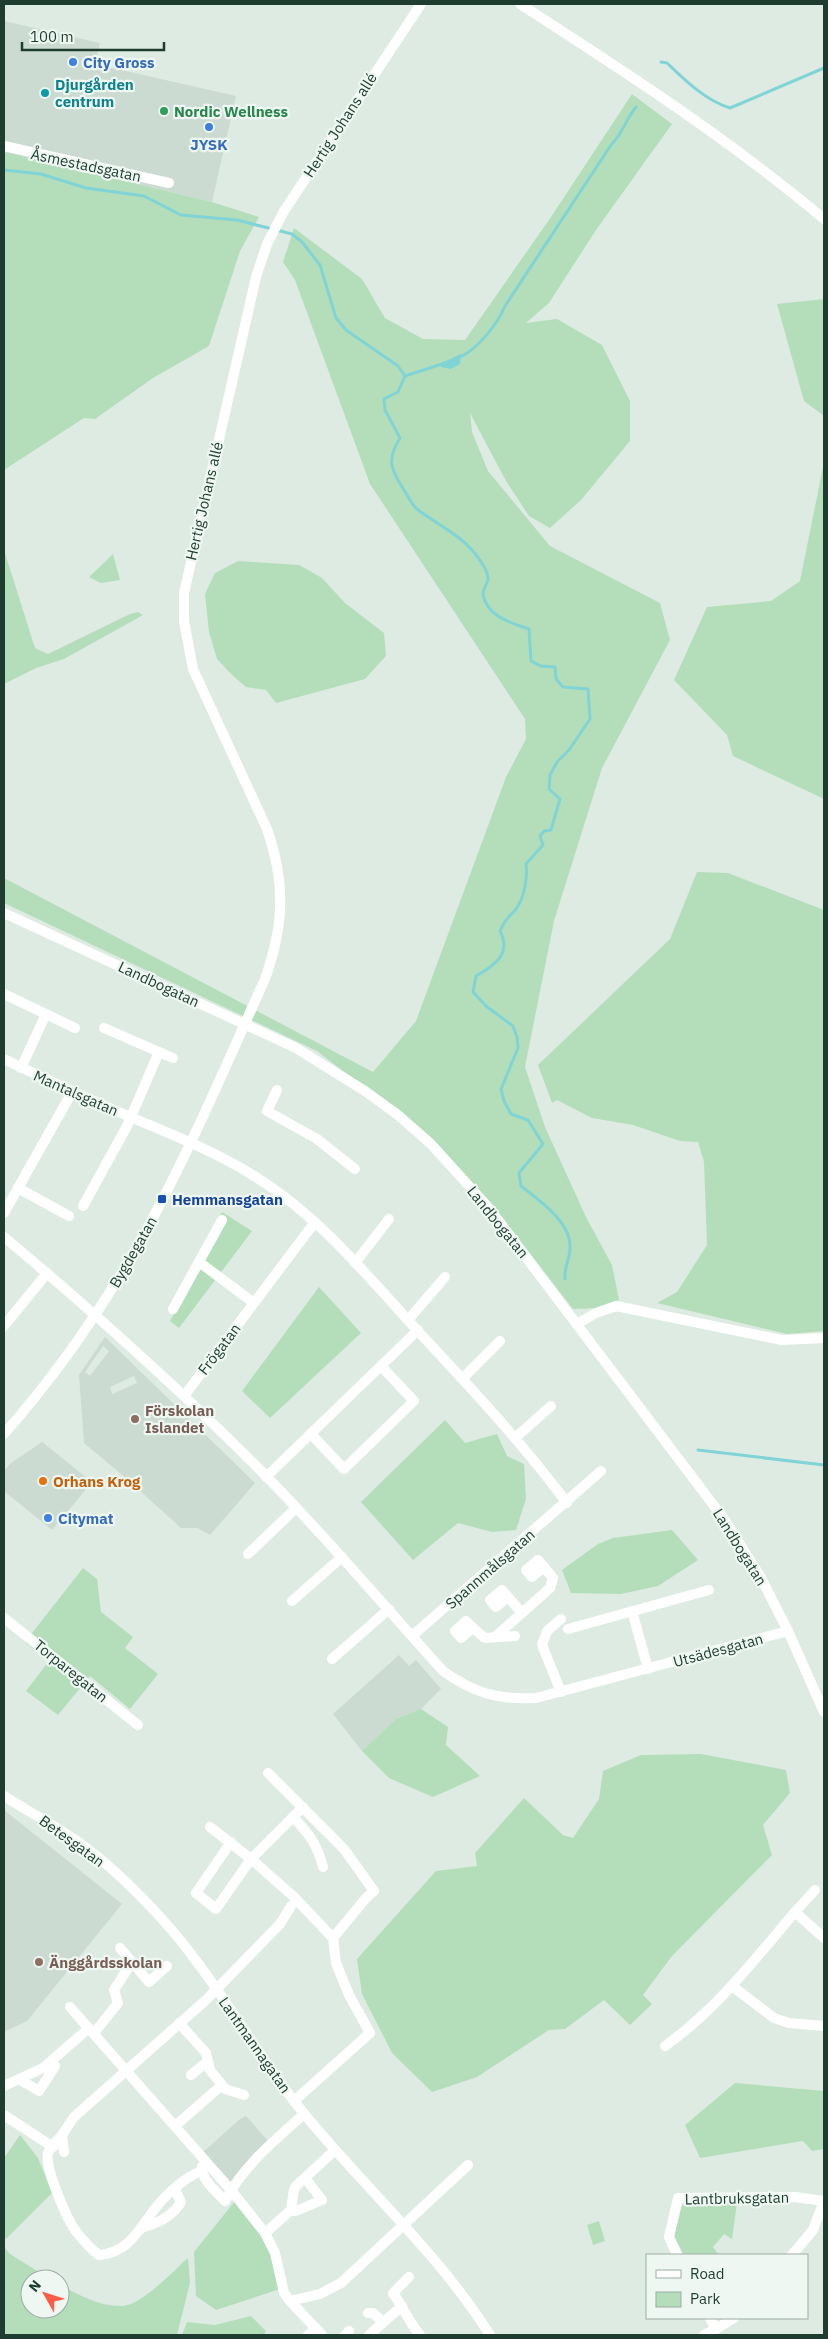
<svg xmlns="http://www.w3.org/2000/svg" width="828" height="2339" font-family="'IBM Plex Sans',sans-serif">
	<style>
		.built { fill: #ccdbd2; fill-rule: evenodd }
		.green { fill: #b4deba }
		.water { fill: #80d4d6 }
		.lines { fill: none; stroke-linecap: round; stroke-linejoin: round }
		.stream { stroke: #80d4d6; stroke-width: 3 }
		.minor { stroke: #fff; stroke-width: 10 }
		.shop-dot { fill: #3f7fe0; stroke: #eef7f2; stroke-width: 2 }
		.culture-dot { fill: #0f9aa8; stroke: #eef7f2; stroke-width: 2 }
		.leisure-dot { fill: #2e9e5b; stroke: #eef7f2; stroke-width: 2 }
		.transit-dot { fill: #1a4fb4; stroke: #eef7f2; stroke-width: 2 }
		.education-dot { fill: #8d6e63; stroke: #eef7f2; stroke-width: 2 }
		.food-dot { fill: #e8710a; stroke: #eef7f2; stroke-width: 2 }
		.labels { text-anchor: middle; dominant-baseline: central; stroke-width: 4.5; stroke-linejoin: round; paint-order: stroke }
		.shop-label { font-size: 15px; font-weight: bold; fill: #366cbe; stroke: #eef7f2; text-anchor: start }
		.culture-label { font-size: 15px; font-weight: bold; fill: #0d838f; stroke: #eef7f2; text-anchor: start }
		.leisure-label { font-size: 15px; font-weight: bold; fill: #27864d; stroke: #eef7f2; text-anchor: start }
		.street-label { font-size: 15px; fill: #1e3c30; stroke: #eef7f2 }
		.transit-label { font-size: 15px; font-weight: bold; fill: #164399; stroke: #eef7f2; text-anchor: start }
		.education-label { font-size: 15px; font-weight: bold; fill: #785e54; stroke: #eef7f2; text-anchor: start }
		.food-label { font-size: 15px; font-weight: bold; fill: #c56008; stroke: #eef7f2; text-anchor: start }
	</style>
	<rect width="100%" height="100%" fill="#deebe3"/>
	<!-- built -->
	<g class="built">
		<polygon points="4,21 100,43 95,64 236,96 212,202 4,152"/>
		<path d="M 105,1337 L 255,1483 L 210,1535 L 197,1528 L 181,1528 L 127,1479 L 84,1443 L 79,1375 ZM 103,1346 L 109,1351 L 90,1376 L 85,1372 ZM 134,1376 L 137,1383 L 112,1394 L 110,1387 Z"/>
		<polygon points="42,1442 92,1482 52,1530 4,1491 4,1471 11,1463"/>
		<polygon points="399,1655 409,1666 416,1660 441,1689 421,1709 396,1719 362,1751 333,1714"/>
		<polygon points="4,1810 122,1904 27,2021 4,2032"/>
		<polygon points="246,2116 268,2141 229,2184 202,2153 240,2119"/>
	</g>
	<!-- green -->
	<g class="green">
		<polygon points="632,94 672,124 596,230 549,303 526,323 557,319 602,345 630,401 630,441 581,500 550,528 529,516 506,481 470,413 472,432 488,471 550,546 660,603 670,640 602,768 554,921 525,1067 545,1127 586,1217 612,1265 619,1300 600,1308 573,1309 502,1217 427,1136 317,1051 4,903 4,878 373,1072 416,1021 506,777 526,739 525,719 370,484 295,280 283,262 294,228 362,279 385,318 423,339 465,340 551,217"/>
		<polygon points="4,152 212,202 259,217 240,251 209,346 153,378 95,419 84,418 4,470"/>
		<polygon points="824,299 824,416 804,401 777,304"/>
		<polygon points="824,462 824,799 733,756 727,735 674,680 707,607 771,601 800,581"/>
		<polygon points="4,550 35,648 48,654 130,614 138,612 143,615 64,659 36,668 4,684"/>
		<polygon points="113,554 120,580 101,583 89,577"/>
		<polygon points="238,561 299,565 322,578 345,603 384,633 386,656 365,679 276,703 266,690 246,687 231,674 217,659 209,632 205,594 215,573"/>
		<polygon points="697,872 728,873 824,910 824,1331 787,1334 657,1303 677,1292 707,1245 704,1162 698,1142 680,1141 633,1125 592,1118 557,1100 552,1103 538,1065 670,939"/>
		<polygon points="222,1212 252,1231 179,1328 170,1321 226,1219 220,1216"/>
		<polygon points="319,1287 361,1333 270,1418 242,1391"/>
		<polygon points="445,1420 465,1443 497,1434 507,1456 524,1464 526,1499 516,1530 492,1532 458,1523 413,1560 361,1502"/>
		<polygon points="672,1530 698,1560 658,1586 621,1594 571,1593 562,1570 598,1544 613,1538"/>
		<polygon points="83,1568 97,1579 101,1612 133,1637 125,1648 158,1674 130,1709 90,1676 58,1715 26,1691 49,1661 25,1642"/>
		<polygon points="421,1709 448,1727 446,1745 480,1776 433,1797 389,1778 362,1751 396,1719"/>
		<polygon points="701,1754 786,1770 790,1793 763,1825 772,1855 672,1956 643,1995 652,2004 630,2025 604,2000 565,2029 549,2030 477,2077 432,2092 392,2053 362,1994 357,1959 436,1871 477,1866 475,1853 524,1798 563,1835 573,1838 599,1799 603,1771 641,1755"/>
		<polygon points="735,2083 824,2091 824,2149 812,2151 803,2141 700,2158 685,2125"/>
		<polygon points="20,2135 38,2158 52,2193 6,2239 4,2236 4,2158"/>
		<polygon points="239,2196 270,2238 280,2289 216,2310 196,2296 194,2252"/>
		<polygon points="737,2203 732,2239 724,2234 713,2247 719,2255 684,2255 674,2236 682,2205"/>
		<polygon points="599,2221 605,2241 593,2245 587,2225"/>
		<path d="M 4,2247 L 10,2254 L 50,2279 L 30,2279 L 30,2309 L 60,2309 L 60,2285 C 79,2295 100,2307 123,2306 C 143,2304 173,2271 188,2258 L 190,2283 L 177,2335 L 4,2335 Z"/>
		<polygon points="251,2316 266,2331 264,2335 182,2335 187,2322 215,2325"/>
	</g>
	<!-- water -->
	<polygon class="water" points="461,354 460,364 451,369 441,367 441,363"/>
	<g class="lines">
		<!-- stream -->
		<g class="stream">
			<path d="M 661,62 L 667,63 C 686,81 705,100 730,108 L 824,68"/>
			<path d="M 4,170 L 41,174 L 86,188 L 144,196 L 181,215 L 237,220 L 292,234 L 302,242 L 320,265 L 336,318 L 346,330 L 398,366 L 405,376 L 398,392 L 384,399 L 385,410 L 400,438 C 386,460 391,470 404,490 C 408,496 411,504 417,509 C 435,523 456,532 472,550 C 478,557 488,569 488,579 C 487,585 483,588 483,594 C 486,616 511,623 529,629 L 531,661 L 541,666 L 555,667 L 556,679 L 563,687 L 588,689 L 590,719 L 569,750 L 557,762 L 550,775 L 549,789 L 560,799 L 551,830 L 544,831 L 540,836 L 543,845 L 526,864 C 528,876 524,899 516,909 C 508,919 506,917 500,931 C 512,954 494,966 476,976 L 473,992 L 486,1006 L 513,1026 L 517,1037 L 518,1048 L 501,1089 L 504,1101 L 511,1114 L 528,1120 L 543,1144 L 519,1173 L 521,1186 C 539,1200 572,1223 570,1248 C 570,1260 564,1265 565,1279"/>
			<path d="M 458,358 C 477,350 497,325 505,306 L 611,145 C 623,133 626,119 636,107"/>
			<polyline points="405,376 445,363"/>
			<polyline points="698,1450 824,1465"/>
		</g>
		<!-- minor -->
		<g class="minor">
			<path d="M 520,4 C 624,71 729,139 824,219"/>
			<polyline points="4,146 169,183"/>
			<polyline points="4,913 296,1048 365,1091 398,1115 431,1144 488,1207 724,1519 760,1576 788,1631 824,1712"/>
			<polyline points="4,994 75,1028"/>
			<polyline points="104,1028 159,1052"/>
			<path d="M 4,1059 C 45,1079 86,1098 128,1116 C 170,1134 212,1150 251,1174 C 316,1213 365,1273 416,1329 C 468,1385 521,1441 567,1503"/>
			<polyline points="21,1068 46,1014"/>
			<polyline points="277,1090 267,1111 317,1139 355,1169"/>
			<polyline points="18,1188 69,1216"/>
			<polyline points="83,1206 127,1126 159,1052 173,1058"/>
			<polyline points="4,1213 72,1092"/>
			<path d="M 4,1237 C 95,1313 183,1392 267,1477 C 328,1539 384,1606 443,1671 C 474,1693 497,1700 536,1698 L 788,1631"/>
			<polyline points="199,1262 254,1303"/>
			<polyline points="355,1263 389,1219"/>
			<polyline points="173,1309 222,1220"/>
			<polyline points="408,1320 445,1277"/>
			<polyline points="577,1324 596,1313 616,1306 782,1340 824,1338"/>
			<polyline points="4,1326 47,1273"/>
			<polyline points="463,1378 500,1341"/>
			<polyline points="184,1396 315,1222"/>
			<path d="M 4,1434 C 57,1374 104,1306 143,1236 C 189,1153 226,1065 265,979 C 284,925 286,884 267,829 L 193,669 L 184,621 L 184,593 L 256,277 L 267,244 L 284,211 L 421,4"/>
			<polyline points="311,1434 344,1469 414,1401 381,1366"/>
			<polyline points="515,1438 551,1406"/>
			<polyline points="266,1477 418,1330"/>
			<polyline points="248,1554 296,1508"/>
			<polygon points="538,1560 544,1567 532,1577 526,1570"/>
			<polygon points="502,1590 508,1597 496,1607 490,1600"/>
			<polyline points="508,1597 522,1613"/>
			<polyline points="292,1601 342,1557"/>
			<polyline points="632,1611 648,1669"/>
			<polyline points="4,1618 138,1725"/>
			<polygon points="466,1621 473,1628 461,1638 455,1631"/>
			<polyline points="473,1628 485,1638 515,1636"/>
			<polyline points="568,1629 709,1590"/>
			<polyline points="412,1636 601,1471"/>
			<polyline points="495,1637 550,1588 553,1578 544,1567"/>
			<polyline points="332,1659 389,1609"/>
			<polyline points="561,1692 542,1645 547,1631 561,1619"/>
			<polyline points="268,1773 344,1849 374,1891 366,1898 333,1938"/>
			<path d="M 4,1796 C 29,1812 56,1826 81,1844 C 121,1873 168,1922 197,1962 C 235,2012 266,2068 306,2116 C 367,2190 439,2254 490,2335"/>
			<path d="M 293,1817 C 310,1835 317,1844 323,1867"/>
			<polyline points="210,1827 251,1859 294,1897 333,1938 336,1963 349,1995 370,2033 294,2101"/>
			<polyline points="231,1842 196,1893 216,1909 251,1859 303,1807"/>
			<polyline points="795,1912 815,1890"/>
			<polyline points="120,1948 149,1982 167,1966"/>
			<polyline points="732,1986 774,2018 789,2023 824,2026"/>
			<polyline points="70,2007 231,2190 265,2233 275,2253 284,2293 290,2301 320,2294 341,2283 468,2165"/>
			<polyline points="179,2023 206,2053 210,2070 222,2085"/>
			<polyline points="94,2033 118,2003 114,1990 132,1962"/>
			<path d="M 665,2046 C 716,2010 755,1959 795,1912 L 824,1938"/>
			<polyline points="191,2075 207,2062"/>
			<polyline points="19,2079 39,2091 55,2066 52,2062"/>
			<polyline points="4,2086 43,2068 89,2028"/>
			<polyline points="4,2115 53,2147"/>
			<polyline points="175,2126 222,2085 225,2089 244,2095"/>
			<path d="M 62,2135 C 58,2140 50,2147 48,2153 C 44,2166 67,2219 75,2230 C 82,2239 90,2249 99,2255 C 129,2252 137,2232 154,2210 C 165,2195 184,2178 201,2171"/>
			<polyline points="64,2152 62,2135 74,2117 206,2000 280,1924 291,1906"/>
			<path d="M 202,2166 C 201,2180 216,2191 225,2201 C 243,2166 275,2140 304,2114"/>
			<polyline points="291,2210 296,2211 322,2200 305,2178"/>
			<path d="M 144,2227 C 158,2223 173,2216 181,2202 L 175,2190"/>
			<polyline points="265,2233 291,2210 294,2190 296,2186 335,2150"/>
			<polyline points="677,2255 669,2237 678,2198 795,2197 824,2201"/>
			<polyline points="792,2255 813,2230 824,2201"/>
			<path d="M 409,2277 L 393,2293 C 403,2307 409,2322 420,2335"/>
			<polyline points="290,2301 322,2335"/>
			<polyline points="368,2313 373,2313 383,2322"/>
			<polyline points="710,2318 716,2329 734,2318"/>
			<polyline points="308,2335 316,2328"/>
			<polyline points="345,2335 349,2331"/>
			<polyline points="369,2335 402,2306"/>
			<polyline points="704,2335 716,2329"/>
		</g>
	</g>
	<!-- markers -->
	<g class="shop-dot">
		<circle cx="73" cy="62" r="5"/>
		<circle cx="209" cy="127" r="5"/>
		<circle cx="48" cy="1518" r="5"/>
	</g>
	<circle class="culture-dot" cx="45" cy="93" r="5"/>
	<circle class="leisure-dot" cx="164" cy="111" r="5"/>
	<rect class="transit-dot" x="157" y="1194" width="10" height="10" rx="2.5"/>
	<g class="education-dot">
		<circle cx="135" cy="1419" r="5"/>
		<circle cx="39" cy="1962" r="5"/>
	</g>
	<circle class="food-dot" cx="43" cy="1481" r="5"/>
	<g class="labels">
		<!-- shop labels -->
		<g class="shop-label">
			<text x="83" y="62">City Gross</text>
			<text x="209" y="144" text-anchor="middle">JYSK</text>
			<text x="58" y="1518">Citymat</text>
		</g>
		<!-- culture labels -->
		<g class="culture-label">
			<text x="55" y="84">Djurgården<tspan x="55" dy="17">centrum</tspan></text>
		</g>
		<!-- leisure labels -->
		<g class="leisure-label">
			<text x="174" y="111">Nordic Wellness</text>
		</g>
		<!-- street labels -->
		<g class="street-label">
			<text transform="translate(340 125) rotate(-57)">Hertig Johans allé</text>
			<text transform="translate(86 165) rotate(12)">Åsmestadsgatan</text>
			<text transform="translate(204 501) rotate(-77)">Hertig Johans allé</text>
			<text transform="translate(159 984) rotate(25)">Landbogatan</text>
			<text transform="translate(76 1093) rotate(24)">Mantalsgatan</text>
			<text transform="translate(498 1222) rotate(51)">Landbogatan</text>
			<text transform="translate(133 1252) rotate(-60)">Bygdegatan</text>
			<text transform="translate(219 1349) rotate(-53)">Frögatan</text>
			<text transform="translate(740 1547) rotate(58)">Landbogatan</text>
			<text transform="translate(490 1569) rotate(-41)">Spannmålsgatan</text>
			<text transform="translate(718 1650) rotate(-15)">Utsädesgatan</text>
			<text transform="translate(71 1671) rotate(39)">Torparegatan</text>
			<text transform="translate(72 1841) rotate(36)">Betesgatan</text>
			<text transform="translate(255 2045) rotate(55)">Lantmannagatan</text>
			<text transform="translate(737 2198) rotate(-1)">Lantbruksgatan</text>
		</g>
		<!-- transit labels -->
		<g class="transit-label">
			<text x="172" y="1199">Hemmansgatan</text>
		</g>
		<!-- education labels -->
		<g class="education-label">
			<text x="145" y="1410">Förskolan<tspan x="145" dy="17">Islandet</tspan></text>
			<text x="49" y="1962">Änggårdsskolan</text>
		</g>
		<!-- food labels -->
		<g class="food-label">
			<text x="53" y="1481">Orhans Krog</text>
		</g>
	</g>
	<!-- border -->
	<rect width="828" height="2339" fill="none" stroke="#1e3c30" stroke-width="10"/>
	<!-- legend -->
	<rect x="646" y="2254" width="162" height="65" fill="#eef7f2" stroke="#9baca4"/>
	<rect x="656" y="2270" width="25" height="8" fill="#ffffff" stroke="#9baca4"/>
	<text x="690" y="2279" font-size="15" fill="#1e3c30">Road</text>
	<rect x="656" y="2292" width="25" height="15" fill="#b4deba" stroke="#9baca4"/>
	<text x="690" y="2304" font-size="15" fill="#1e3c30">Park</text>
	<!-- north arrow -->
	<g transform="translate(45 2294) rotate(309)"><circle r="24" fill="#eef7f2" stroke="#9baca4"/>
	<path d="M0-4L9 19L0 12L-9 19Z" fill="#fe5c49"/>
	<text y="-8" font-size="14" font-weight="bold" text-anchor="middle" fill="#1e3c30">N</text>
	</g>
	<!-- scale -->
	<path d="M22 42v8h142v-8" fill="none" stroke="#1e3c30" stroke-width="2.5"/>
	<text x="30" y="42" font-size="15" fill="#1e3c30" stroke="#eef7f2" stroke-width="4" paint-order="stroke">100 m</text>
</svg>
